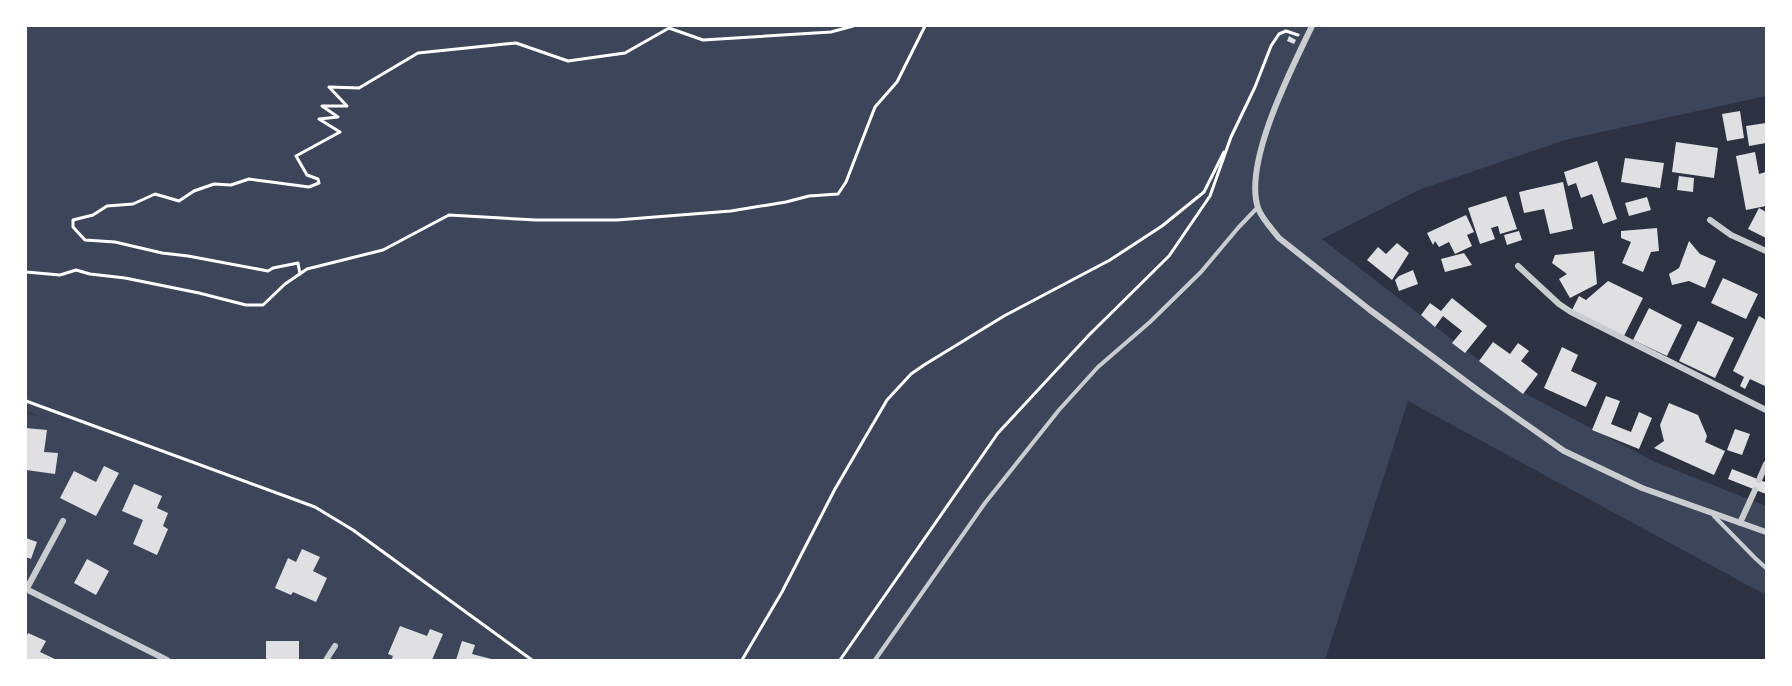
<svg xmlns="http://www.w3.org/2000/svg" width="1792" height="686" font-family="'Titillium Web',sans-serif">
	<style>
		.green { fill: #3c4559 }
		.building { fill: #e0e0e3 }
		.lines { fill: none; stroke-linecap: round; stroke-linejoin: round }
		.path { stroke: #fff; stroke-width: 3 }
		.service { stroke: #caccd0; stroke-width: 4 }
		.minor { stroke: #caccd0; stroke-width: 6 }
	</style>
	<rect width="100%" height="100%" fill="#2d3142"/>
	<!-- green -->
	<polygon class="green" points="26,26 1766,26 1766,96 1565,140 1419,190 1322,239 1515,388 1655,462 1766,506 1766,591 1764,594 1408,401 1325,660 26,660 26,412 46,419 26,411"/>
	<!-- building -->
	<g class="building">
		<polygon points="1289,36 1296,40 1294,44 1287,41"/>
		<polygon points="1740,111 1744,138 1727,141 1722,114"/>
		<polygon points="1766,123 1766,143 1749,146 1746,126"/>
		<polygon points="1676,142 1718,148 1714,178 1672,172"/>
		<polygon points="1755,152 1759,174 1766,172 1766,206 1746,210 1736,156"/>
		<polygon points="1625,158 1664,163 1660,188 1621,182"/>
		<polygon points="1597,161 1617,219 1603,224 1592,194 1581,198 1576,183 1568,186 1564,172"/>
		<polygon points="1679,176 1694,178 1693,192 1677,190"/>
		<polygon points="1563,182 1573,229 1550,234 1544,209 1524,213 1519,192"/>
		<polygon points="1506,196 1517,229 1500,234 1498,226 1491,228 1495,239 1480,244 1468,208"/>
		<polygon points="1647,197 1651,210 1629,216 1625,203"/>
		<polygon points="1759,208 1766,212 1766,238 1748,229"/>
		<polygon points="1466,215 1474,232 1467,235 1472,246 1455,254 1449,242 1439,247 1435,241 1433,245 1427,233"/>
		<polygon points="1657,228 1659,251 1651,252 1643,272 1622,263 1631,242 1621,238 1621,231"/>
		<polygon points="1519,231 1522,240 1507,245 1504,235"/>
		<polygon points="1689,241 1700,254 1716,261 1705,288 1689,281 1672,285 1669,274 1679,268"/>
		<polygon points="1397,243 1409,253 1392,280 1367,260 1378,247 1386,254"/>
		<polygon points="1594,251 1597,284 1570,298 1559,279 1567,274 1552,263 1555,255"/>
		<polygon points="1464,253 1472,265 1445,272 1441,259"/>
		<polygon points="1413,270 1418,284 1399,291 1395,280 1399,276"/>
		<polygon points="1723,278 1758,294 1746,319 1711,303"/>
		<polygon points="1608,281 1643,298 1624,336 1572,310 1579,296 1586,300"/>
		<polygon points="1452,298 1487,326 1465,353 1452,343 1462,331 1443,316 1435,327 1421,315 1430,303 1441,311"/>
		<polygon points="1649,308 1682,325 1667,356 1633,340"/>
		<polygon points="1759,316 1766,320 1766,382 1765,386 1750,379 1745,389 1740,386 1744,377 1733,371"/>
		<polygon points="1698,321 1734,338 1715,378 1679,361"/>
		<polygon points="1493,342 1510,354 1518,343 1529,351 1521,361 1538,374 1523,394 1479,361"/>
		<polygon points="1562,347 1578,355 1571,371 1597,383 1586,407 1544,388"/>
		<polygon points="1606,396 1620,401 1611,424 1631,432 1639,412 1652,418 1639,449 1592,430"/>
		<polygon points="1669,403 1698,415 1707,436 1705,442 1725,451 1714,475 1654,448 1664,441 1660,425"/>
		<polygon points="26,428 47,430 44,452 58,453 55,474 26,470"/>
		<polygon points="1735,429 1750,434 1742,455 1727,450"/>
		<polygon points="104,466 119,473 96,516 60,498 74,471 96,482"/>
		<polygon points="1732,469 1765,482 1766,478 1766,494 1728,479"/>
		<polygon points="134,484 162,496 157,508 168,513 163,526 168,529 157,555 133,544 143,520 122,511"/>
		<polygon points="26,538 37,542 31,559 26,557"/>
		<polygon points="302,549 320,557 313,571 327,578 316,602 293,592 291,595 275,588 288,558 296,562"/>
		<polygon points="87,559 109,571 96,595 74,583"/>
		<polygon points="400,626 427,636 430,629 443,634 432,660 391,660 393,656 388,654"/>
		<polygon points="28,633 46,641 40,652 57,660 26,660 26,638"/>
		<rect x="266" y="641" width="33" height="19"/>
		<polygon points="462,641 475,645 472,654 495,660 456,660"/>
	</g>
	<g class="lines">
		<!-- path -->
		<g class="path">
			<polyline points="26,272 60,275 76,270 90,274 125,278 199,293 246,305 263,305 285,284 307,269 383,250 449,215 536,220 617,220 731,211 786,202 809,196 838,194 846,182 875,107 897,82 925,26"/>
			<polyline points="300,274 298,263 273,268 268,271 188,256 162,253 115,242 85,240 73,227 73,220 93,215 107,206 133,204 155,194 179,201 194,191 214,184 231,185 249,179 309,187 319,183 318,179 307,175 296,156 340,132 319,119 338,117 322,106 347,106 329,87 359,88 418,53 516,43 568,61 625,53 669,28 703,40 831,32 853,26"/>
			<polyline points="26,401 315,507 353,530 532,660"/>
			<polyline points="742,660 782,592 835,489 887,400 911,374 924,365 1004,316 1110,260 1162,226 1204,192 1224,152"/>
			<polyline points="840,660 998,433 1089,335 1169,256 1210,196 1231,137 1255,87 1271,46 1279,34 1286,31 1298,35"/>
		</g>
		<!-- service -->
		<g class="service">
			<polyline points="1714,516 1755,558 1766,568"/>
			<polyline points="875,660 985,503 1059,410 1098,367 1150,322 1201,272 1238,228 1257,208"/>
		</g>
		<!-- minor -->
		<g class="minor">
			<path d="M 1312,26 C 1292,68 1243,162 1258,208 C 1262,219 1272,229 1279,238 L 1370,310 L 1480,392 L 1564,451 L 1642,488 L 1766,532"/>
			<polyline points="1710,220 1731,235 1766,251"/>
			<polyline points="1518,266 1559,304 1571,312 1766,410"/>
			<polyline points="1759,480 1766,464"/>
			<polyline points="1740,523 1755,490"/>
			<polyline points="26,589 167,660"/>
			<polyline points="26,590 63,521"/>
			<polyline points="326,660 335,646"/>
		</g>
	</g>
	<!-- border -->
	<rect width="1792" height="686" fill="none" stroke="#ffffff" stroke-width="54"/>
</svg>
